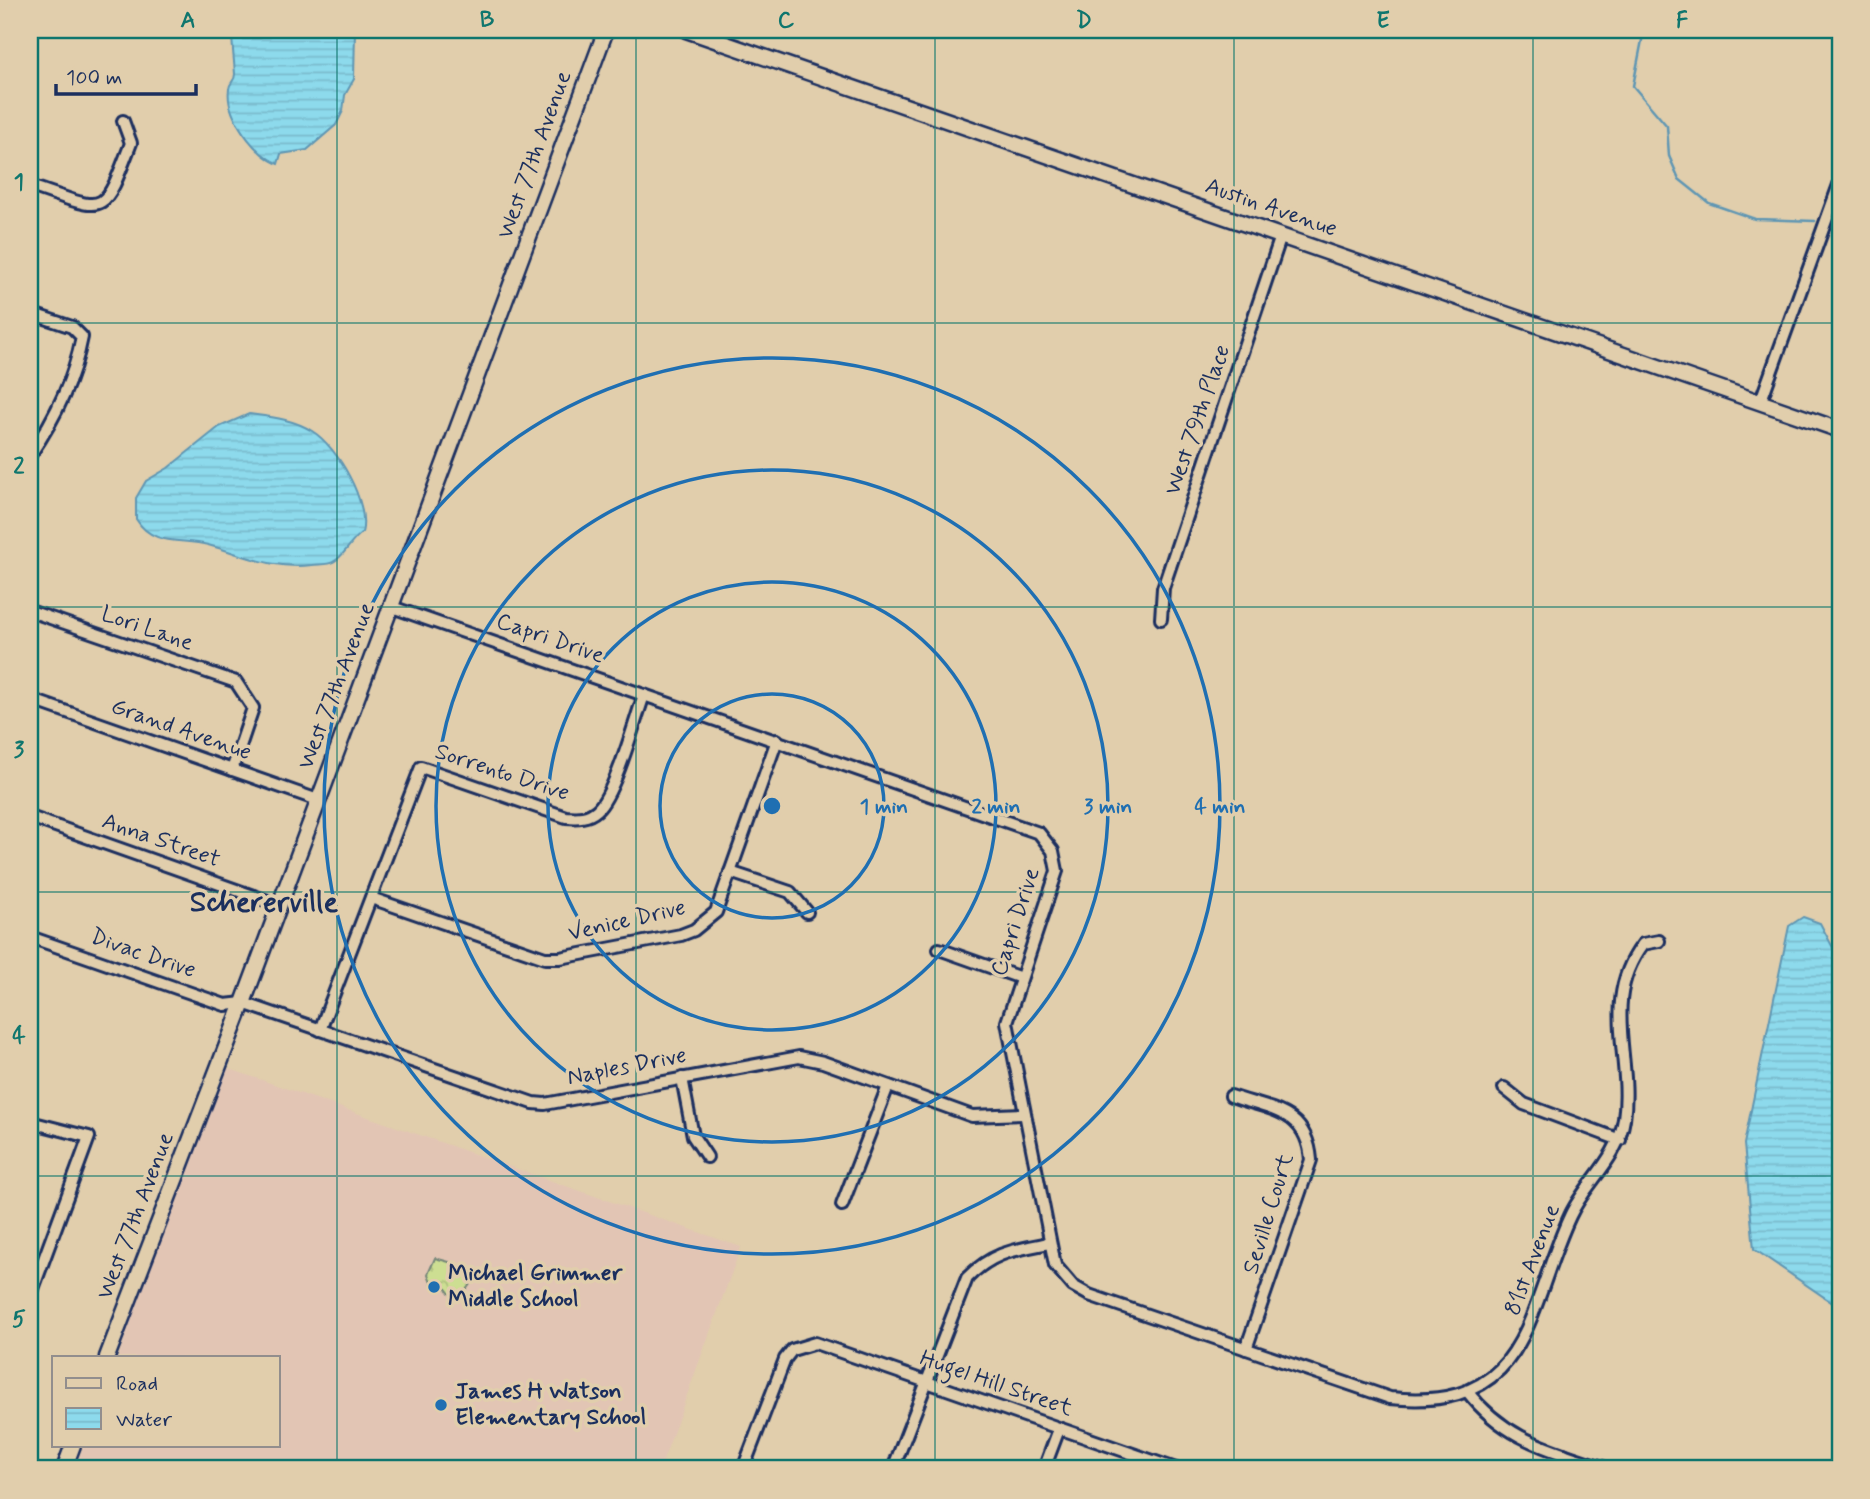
<svg xmlns="http://www.w3.org/2000/svg" width="1870" height="1499" font-family="Mynerve,sans-serif">
	<style>
		.built { fill: #e2c5b4 }
		.park { fill: url(#park-crowns); stroke: #748678; stroke-width: 2 }
		.water { fill: url(#water-rules); stroke: #5f96b3; stroke-width: 2 }
		.lines { fill: none; stroke-linecap: round; stroke-linejoin: round }
		.stream { stroke: #5f96b3; stroke-width: 2.5 }
		.street-casing { stroke: #1b2f5e; stroke-width: 16 }
		.secondary-casing { stroke: #1b2f5e; stroke-width: 19 }
		.street { stroke: #e1ceac; stroke-width: 10 }
		.secondary { stroke: #e1ceac; stroke-width: 14 }
		.grid { fill: none; stroke: #0f766e; stroke-width: 2; stroke-opacity: 0.55 }
		.ring { fill: none; stroke: #1f6fb2; stroke-width: 3.5 }
		.poi-dot { fill: #1f6fb2; stroke: #e1ceac; stroke-width: 2.5 }
		.labels { text-anchor: middle; dominant-baseline: central; stroke-width: 7; stroke-linejoin: round; paint-order: stroke }
		.street-label { font-size: 23px; fill: #1b2f5e; stroke: #e1ceac }
		.poi-label { font-size: 23px; font-weight: bold; fill: #1b2f5e; stroke: #e1ceac; text-anchor: start }
		.district-label { font-size: 30px; font-weight: bold; fill: #1b2f5e; stroke: #e1ceac }
		.centre { fill: #1f6fb2; stroke: #e1ceac; stroke-width: 3.5 }
		.ring-label { font-size: 21px; text-anchor: middle; font-weight: bold; fill: #1f6fb2; stroke: #e1ceac; stroke-width: 7; stroke-linejoin: round; paint-order: stroke }
		.neatline { fill: none; stroke: #0f766e; stroke-width: 2.5 }
		.grid-label { font-size: 23px; text-anchor: middle; font-weight: bold; fill: #0f766e }
	</style>
	<defs>
		<pattern id="park-crowns" width="20" height="18" patternUnits="userSpaceOnUse" patternTransform="scale(1.75)"><rect width="20" height="18" fill="#cdde92"/><path d="M2 6a3 3 0 1 1 6 0M12 15a3 3 0 1 1 6 0" fill="none" stroke="#afbf80"/></pattern>
		<pattern id="water-rules" width="6" height="5" patternUnits="userSpaceOnUse" patternTransform="scale(1.75)"><rect width="6" height="5" fill="#8ddaec"/><path d="M0 2.5h6" fill="none" stroke="#79bbcd"/></pattern>
	</defs>
	<rect width="100%" height="100%" fill="#e1ceac"/>
	<filter id="ink" filterUnits="userSpaceOnUse"><feTurbulence type="fractalNoise" baseFrequency=".0143" numOctaves="2"/><feDisplacementMap in="SourceGraphic" scale="14" xChannelSelector="R" yChannelSelector="G"/><feConvolveMatrix kernelMatrix="1 2 1 2 8 2 1 2 1" color-interpolation-filters="sRGB"/></filter>
	<g filter="url(#ink)">
		<!-- built -->
		<polygon class="built" points="227,1068 741,1247 660,1469 88,1469 75,1465 84,1445 278,1445 278,1357 118,1357 177,1187 193,1156"/>
		<!-- park -->
		<polygon class="park" points="435,1258 449,1262 474,1279 459,1299 453,1298 444,1286 432,1284 428,1274"/>
		<!-- water -->
		<g class="water">
			<path d="M 232,30 L 355,30 L 354,79 L 345,95 L 343,111 L 336,125 L 307,150 L 281,154 L 278,164 C 255,154 225,116 229,89 C 230,81 235,82 235,74 C 234,59 232,45 232,30 Z"/>
			<path d="M 249,414 C 271,417 293,419 312,431 C 338,447 370,504 362,533 C 351,540 343,558 333,562 C 328,565 318,564 312,565 C 272,570 245,555 208,545 C 181,538 153,547 136,519 L 136,498 L 146,481 L 168,468 L 219,427 Z"/>
			<polygon points="1803,917 1820,923 1840,961 1840,1308 1754,1249 1744,1144 1789,926"/>
		</g>
		<g class="lines">
			<!-- stream -->
			<polyline class="stream" points="1644,30 1633,86 1667,126 1669,156 1679,179 1709,203 1755,219 1815,221"/>
			<defs>
				<g id="street">
					<path d="M 30,186 C 107,211 101,221 131,143 L 123,121"/>
					<path d="M 30,313 L 72,327 L 82,337 C 74,379 54,420 30,455"/>
					<polyline points="1760,403 1840,182"/>
					<path d="M 392,607 L 1039,833 L 1053,851 L 1057,871 L 1007,1022 L 1055,1265 L 1073,1286 L 1089,1295 L 1390,1398 C 1531,1413 1526,1310 1570,1216 C 1586,1181 1618,1160 1624,1119 C 1633,1057 1600,1001 1643,944 L 1659,941"/>
					<polyline points="30,611 236,682 253,708 232,770"/>
					<polyline points="1161,619 1163,588 1281,236"/>
					<polyline points="30,699 318,800"/>
					<polyline points="30,817 279,905"/>
					<polyline points="730,872 790,892 807,912"/>
					<polyline points="371,898 545,958 560,958 681,935 694,930 716,912 777,740"/>
					<polyline points="30,937 225,1005 243,1003 533,1103 545,1104 799,1057 823,1062 972,1116 1023,1114"/>
					<polyline points="939,949 1021,978"/>
					<path d="M 320,1030 L 421,767 L 566,817 C 578,818 588,818 597,810 C 615,794 635,720 644,695"/>
					<polyline points="682,1078 693,1136 707,1157"/>
					<polyline points="1504,1088 1524,1104 1620,1140"/>
					<path d="M 1231,1096 C 1271,1110 1307,1110 1311,1160 L 1246,1349"/>
					<polyline points="30,1122 89,1137 30,1297"/>
					<polyline points="842,1205 888,1086"/>
					<path d="M 1467,1391 C 1506,1441 1550,1449 1608,1469"/>
					<polyline points="743,1469 785,1359 792,1350 815,1343 1176,1469"/>
					<path d="M 893,1469 L 967,1278 C 993,1252 1014,1250 1049,1243"/>
					<polyline points="1044,1469 1059,1429"/>
					<polyline points="1559,1469 1564,1454"/>
				</g>
				<g id="secondary">
					<polyline points="686,30 1840,430"/>
					<polyline points="107,1357 243,1003 606,30"/>
					<polyline points="64,1469 73,1445"/>
				</g>
			</defs>
			<!-- street casing -->
			<use href="#street" class="street-casing"/>
			<!-- secondary casing -->
			<use href="#secondary" class="secondary-casing"/>
			<!-- street -->
			<use href="#street" class="street"/>
			<!-- secondary -->
			<use href="#secondary" class="secondary"/>
		</g>
	</g>
	<!-- grid -->
	<path class="grid" d="M 337,30 L 337,1469M 636,30 L 636,1469M 935,30 L 935,1469M 1234,30 L 1234,1469M 1533,30 L 1533,1469M 30,323 L 1840,323M 30,607 L 1840,607M 30,892 L 1840,892M 30,1176 L 1840,1176"/>
	<!-- distance rings -->
	<g class="ring">
		<circle cx="772" cy="806" r="112"/>
		<circle cx="772" cy="806" r="224"/>
		<circle cx="772" cy="806" r="336"/>
		<circle cx="772" cy="806" r="448"/>
	</g>
	<!-- markers -->
	<g class="poi-dot">
		<circle cx="434" cy="1287" r="7"/>
		<circle cx="441" cy="1405" r="7"/>
	</g>
	<g class="labels">
		<!-- street labels -->
		<g class="street-label">
			<text transform="translate(535 155) rotate(-70)">West 77th Avenue</text>
			<text transform="translate(1271 208) rotate(19)">Austin Avenue</text>
			<text transform="translate(1198 420) rotate(-71)">West 79th Place</text>
			<text transform="translate(147 629) rotate(19)">Lori Lane</text>
			<text transform="translate(550 639) rotate(19)">Capri Drive</text>
			<text transform="translate(337 686) rotate(-69)">West 77th Avenue</text>
			<text transform="translate(181 730) rotate(19)">Grand Avenue</text>
			<text transform="translate(502 773) rotate(18)">Sorrento Drive</text>
			<text transform="translate(161 841) rotate(19)">Anna Street</text>
			<text transform="translate(627 921) rotate(-13)">Venice Drive</text>
			<text transform="translate(1016 922) rotate(-72)">Capri Drive</text>
			<text transform="translate(143 954) rotate(19)">Divac Drive</text>
			<text transform="translate(627 1067) rotate(-11)">Naples Drive</text>
			<text transform="translate(1269 1214) rotate(-73)">Seville Court</text>
			<text transform="translate(136 1216) rotate(-69)">West 77th Avenue</text>
			<text transform="translate(1533 1260) rotate(-69)">81st Avenue</text>
			<text transform="translate(996 1384) rotate(19)">Hugel Hill Street</text>
		</g>
		<!-- poi labels -->
		<g class="poi-label">
			<text x="448" y="1274">Michael Grimmer<tspan x="448" dy="26">Middle School</tspan></text>
			<text x="455" y="1392">James H Watson<tspan x="455" dy="26">Elementary School</tspan></text>
		</g>
		<!-- district labels -->
		<g class="district-label">
			<text x="264" y="902">Schererville</text>
		</g>
	</g>
	<circle cx="772" cy="806" r="10" class="centre"/>
	<g class="ring-label">
		<text x="884" y="813">1 min</text>
		<text x="996" y="813">2 min</text>
		<text x="1108" y="813">3 min</text>
		<text x="1220" y="813">4 min</text>
	</g>
	<!-- margin -->
	<rect width="1870" height="1499" fill="none" stroke="#e1ceac" stroke-width="77"/>
	<!-- legend -->
	<rect x="52" y="1356" width="228" height="91" fill="#e1ceac" stroke="#928e8d" stroke-width="2"/>
	<rect x="66" y="1378" width="35" height="10" fill="#e1ceac" stroke="#928e8d" stroke-width="2"/>
	<text x="116" y="1390" font-size="21" fill="#1b2f5e">Road</text>
	<rect x="66" y="1408" width="35" height="21" fill="url(#water-rules)" stroke="#928e8d" stroke-width="2"/>
	<text x="116" y="1426" font-size="21" fill="#1b2f5e">Water</text>
	<!-- scale -->
	<path d="M56 84v10h140v-10" fill="none" stroke="#1b2f5e" stroke-width="3.5"/>
	<text x="66" y="84" font-size="21" fill="#1b2f5e" stroke="#e1ceac" stroke-width="5" paint-order="stroke">100 m</text>
	<rect x="38" y="38" width="1794" height="1422" class="neatline"/>
	<g class="grid-label">
		<text x="188" y="27">A</text>
		<text x="487" y="27">B</text>
		<text x="786" y="27">C</text>
		<text x="1084" y="27">D</text>
		<text x="1383" y="27">E</text>
		<text x="1682" y="27">F</text>
		<text x="19" y="189">1</text>
		<text x="19" y="473">2</text>
		<text x="19" y="757">3</text>
		<text x="19" y="1042">4</text>
		<text x="19" y="1326">5</text>
	</g>
</svg>
